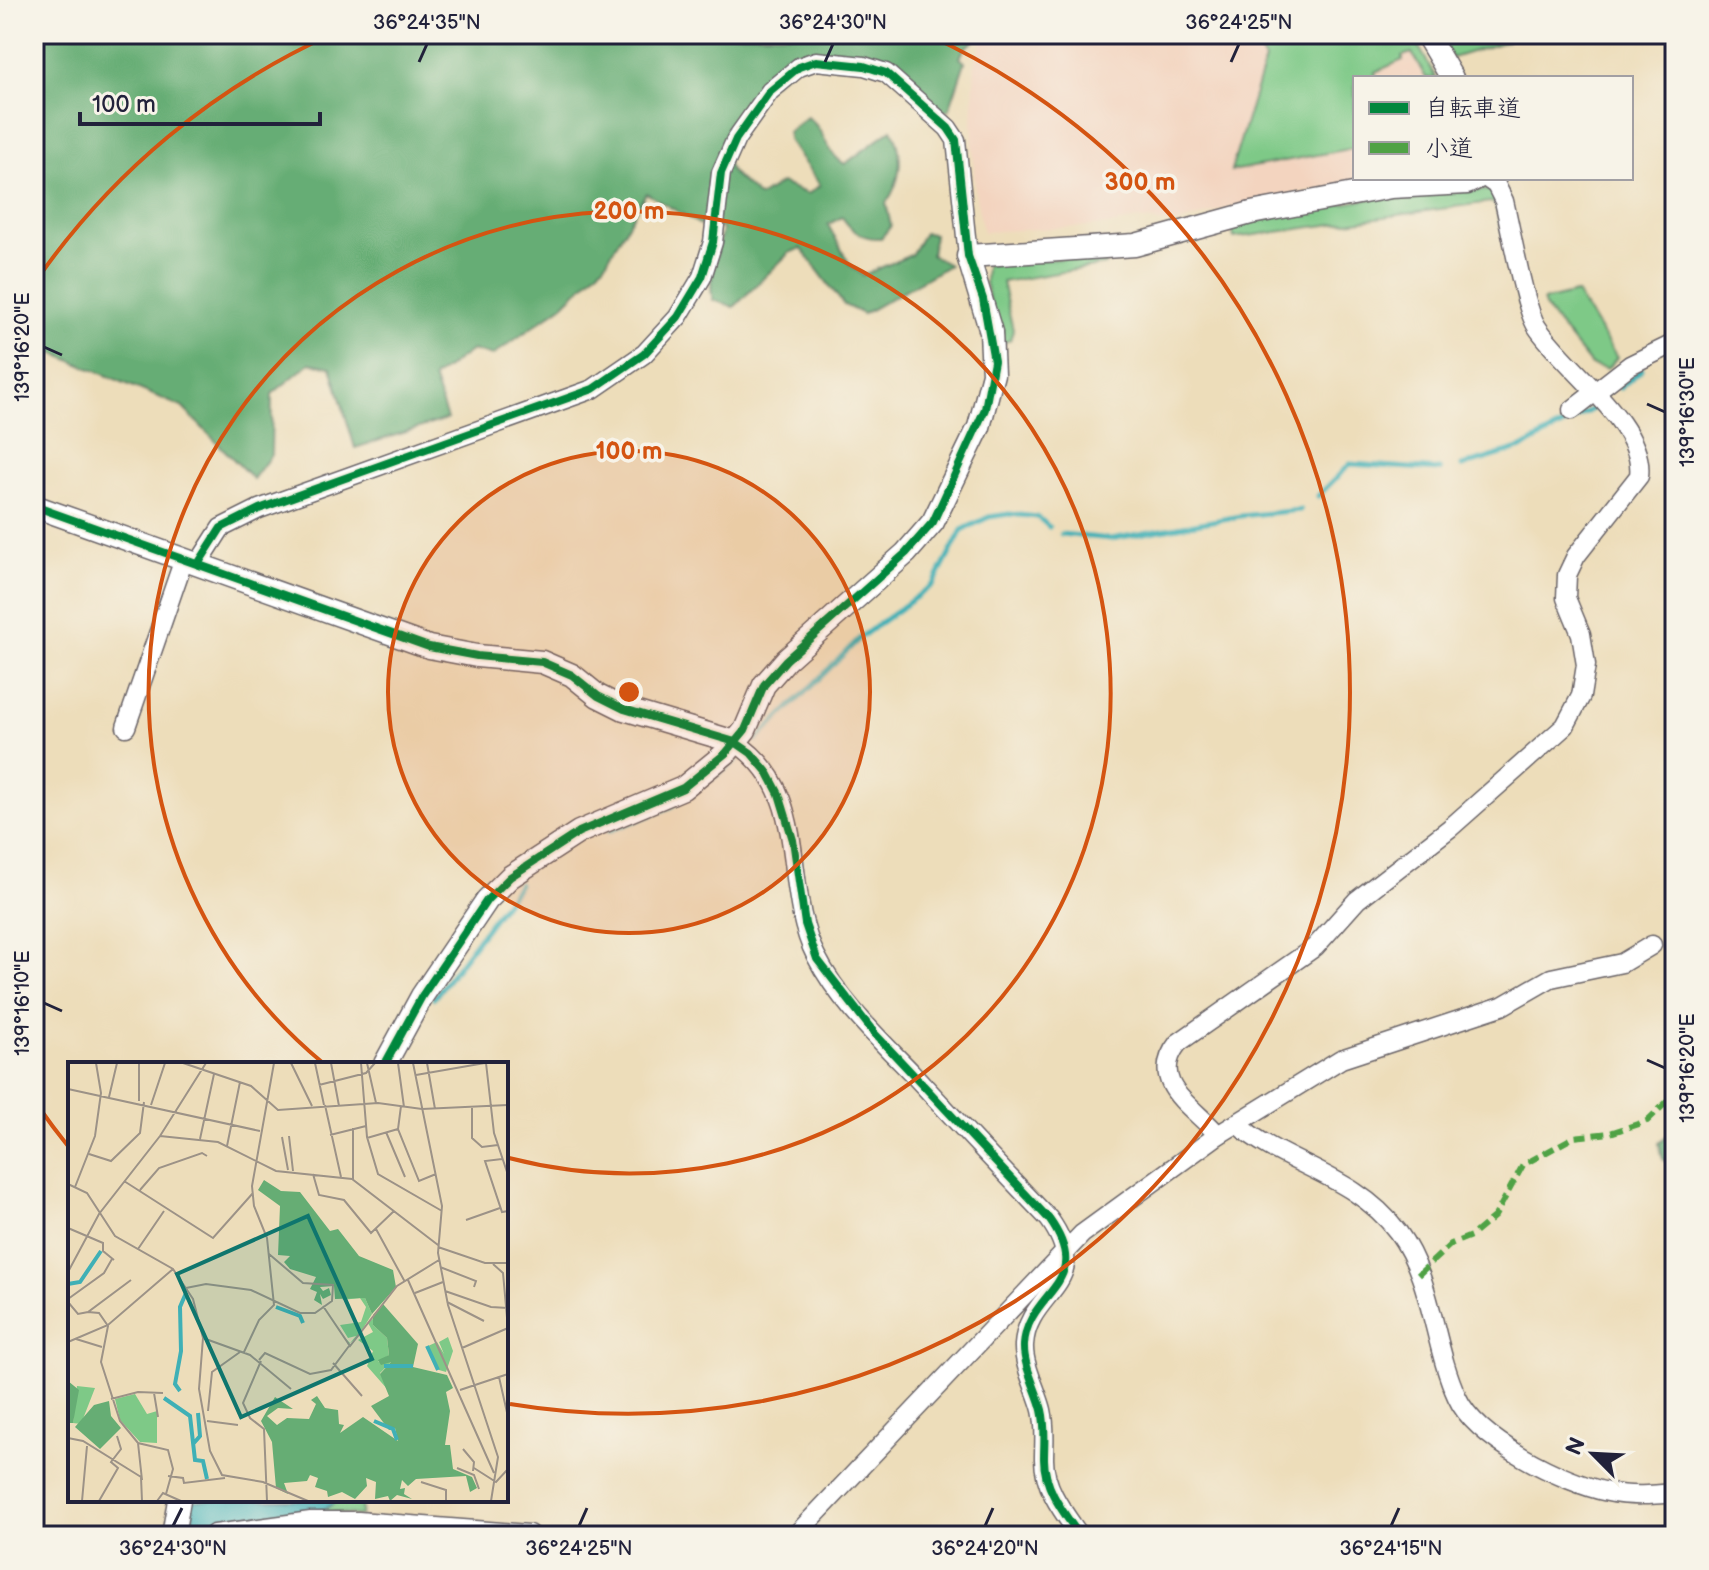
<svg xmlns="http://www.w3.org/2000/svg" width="1709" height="1570" font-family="'Balsamiq Sans','Klee One',sans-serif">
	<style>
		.built { fill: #f3d4bf }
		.green { fill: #7ec987; stroke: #507661; stroke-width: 2 }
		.forest { fill: #66ad74; stroke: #446858; stroke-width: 2 }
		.water { fill: #3fb0b6; stroke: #306978; stroke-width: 2 }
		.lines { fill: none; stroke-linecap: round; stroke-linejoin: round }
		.stream { stroke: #3fb0b6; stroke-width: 5 }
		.minor-casing { stroke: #696367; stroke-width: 21 }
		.tertiary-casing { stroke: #696367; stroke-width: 25 }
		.minor { stroke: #fff; stroke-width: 18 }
		.tertiary { stroke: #fff; stroke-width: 22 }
		.quiet { stroke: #50a245; stroke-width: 6; stroke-dasharray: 12 6; stroke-linecap: butt }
		.cycleway-casing { stroke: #f7f3e8; stroke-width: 13 }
		.cycleway { stroke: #00873e; stroke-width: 8 }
		.ticks { fill: none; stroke: #22223b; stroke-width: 3 }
		.ring { fill: none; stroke: #d45411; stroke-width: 4 }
		.inset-river { fill: none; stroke: #3fb0b6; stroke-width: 4 }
		.inset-road { fill: none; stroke: #9c9287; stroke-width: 2 }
		.view { fill: #0f766e; fill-opacity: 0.15; stroke: #0f766e; stroke-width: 4 }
		.inset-edge { fill: none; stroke: #22223b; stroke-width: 4 }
		.centre { fill: #d45411; stroke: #f7f3e8; stroke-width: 4 }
		.ring-label { font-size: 24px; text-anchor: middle; font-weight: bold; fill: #d45411; stroke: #f7f3e8; stroke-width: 7; stroke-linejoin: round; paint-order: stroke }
		.neatline { fill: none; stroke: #22223b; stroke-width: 3 }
		.ticks-label { font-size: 20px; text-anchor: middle; fill: #22223b }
	</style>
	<rect width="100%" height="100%" fill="#f7f3e8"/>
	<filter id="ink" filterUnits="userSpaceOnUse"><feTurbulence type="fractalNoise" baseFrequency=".0125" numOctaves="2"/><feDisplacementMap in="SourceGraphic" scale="16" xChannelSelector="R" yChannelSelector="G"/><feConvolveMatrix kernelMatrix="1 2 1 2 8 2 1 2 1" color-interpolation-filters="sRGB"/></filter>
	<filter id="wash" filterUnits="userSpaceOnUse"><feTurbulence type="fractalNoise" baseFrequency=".006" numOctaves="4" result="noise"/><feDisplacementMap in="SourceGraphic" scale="32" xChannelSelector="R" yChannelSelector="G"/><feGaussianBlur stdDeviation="1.8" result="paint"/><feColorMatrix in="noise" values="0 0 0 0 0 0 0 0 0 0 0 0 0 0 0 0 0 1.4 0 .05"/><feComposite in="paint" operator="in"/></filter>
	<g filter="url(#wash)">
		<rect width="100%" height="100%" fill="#edddba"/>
		<!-- built -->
		<polygon class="built" points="985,34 1412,34 1436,78 1355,78 1355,178 1383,178 1257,200 1174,224 1136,219 1113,225 983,232 975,192 972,119 975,61"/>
		<!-- green -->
		<g class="green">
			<polygon points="1262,34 1412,34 1436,78 1426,78 1412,53 1402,56 1403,60 1375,72 1376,78 1355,78 1355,148 1231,171 1265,60 1258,48"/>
			<polygon points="1436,34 1505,34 1507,41 1452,58"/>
			<polygon points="1489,190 1493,192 1520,306 1495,204 1490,202 1234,238 1231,224 1391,195"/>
			<polygon points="1104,255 1105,265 1002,282 1013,330 1010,340 1000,344 985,283 986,265"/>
			<polygon points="1576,293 1617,358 1607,369 1591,365 1546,309 1543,301"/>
			<polygon points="186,1500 362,1500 361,1516 334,1512 191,1530 187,1529"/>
		</g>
		<!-- forest -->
		<g class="forest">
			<path d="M 34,34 L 983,34 L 964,49 L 960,58 L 965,62 L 949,110 L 937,113 L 897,71 L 883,63 L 810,53 L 754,98 L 723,152 L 731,172 L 759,197 L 781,183 L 808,194 L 820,185 L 788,140 L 788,132 L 807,117 C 825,128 826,155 845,164 L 892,129 C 904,152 902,182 886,203 L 891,226 L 881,238 C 863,239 852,232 842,217 L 828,225 L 850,265 L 863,275 L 911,255 L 924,233 L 934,234 L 931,255 L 949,265 L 863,314 L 844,305 L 801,248 L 789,253 L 734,307 L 713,300 C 706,276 720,253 722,228 L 699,224 L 646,193 L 605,264 L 563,305 L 492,356 L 472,350 L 433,378 L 447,419 L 355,448 L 331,367 L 310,363 L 272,394 L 271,455 L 253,479 L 182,407 L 34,345 Z"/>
			<polygon points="1675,1130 1675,1170 1663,1159 1659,1143"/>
		</g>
		<!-- water -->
		<polygon class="water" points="191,1500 338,1500 324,1510 197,1527 194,1525"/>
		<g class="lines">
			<!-- stream -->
			<g class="stream">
				<polyline points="1620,388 1642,369"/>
				<polyline points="1462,466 1522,448 1596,407"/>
				<polyline points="1318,496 1350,464 1440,470"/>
				<polyline points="1061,534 1111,539 1240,516 1300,510"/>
				<polyline points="757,740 861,637 934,584 962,530 989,517 1009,514 1038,517 1049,527"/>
				<polyline points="609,831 671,807 737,761"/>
				<polyline points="434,998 519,884"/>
			</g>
		</g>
	</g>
	<g filter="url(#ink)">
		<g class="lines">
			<defs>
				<g id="minor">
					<polyline points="1572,410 1630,365 1675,343"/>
					<polyline points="198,564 221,528 259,509 593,389 644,354 678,317 702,277 713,242 721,173 736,139 770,91 799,67 816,61 864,66 886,73 948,128 956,140 968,256"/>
					<polyline points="126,727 184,559"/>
					<path d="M 735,742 C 813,793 780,886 816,956 C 838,1000 878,1038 912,1073 C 957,1122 1003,1171 1049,1219 C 1096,1285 1027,1290 1024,1345 C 1023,1366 1037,1390 1042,1410 C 1046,1427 1044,1442 1044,1459 C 1044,1489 1064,1513 1080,1536"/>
					<path d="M 1237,1124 C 1284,1165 1356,1175 1398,1232 C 1433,1280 1433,1345 1457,1397 C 1476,1440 1564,1483 1608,1492 C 1630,1497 1653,1495 1675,1493"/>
					<path d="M 1218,1135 C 1195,1107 1146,1084 1178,1043 L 1315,947 L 1357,900 L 1450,828 L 1565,726 L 1581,696 L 1586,665 L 1581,634 L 1566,598 L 1567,575 L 1576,556 L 1639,476 C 1646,425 1565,369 1537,327 C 1524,307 1511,229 1504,201 L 1496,185 L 1486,178"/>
					<polyline points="795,1536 1082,1234 1218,1135 1341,1059 1502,1006 1551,978 1622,963 1652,945"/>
				</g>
				<g id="tertiary">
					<polyline points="1426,34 1452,78"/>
					<polyline points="34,506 429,647 477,656 542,662 572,675 598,696 624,709 735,742"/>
					<polyline points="385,1064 422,996 487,900 510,877 579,832 683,788 726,753 745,730 764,685 786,660 906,553 933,522 979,427 993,374 991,332 968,256 1135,245 1251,213 1391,187 1467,183 1477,178"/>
					<polyline points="173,1536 179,1500"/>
					<polyline points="215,1536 311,1523 358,1523 528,1536"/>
				</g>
			</defs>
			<!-- minor casing -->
			<use href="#minor" class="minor-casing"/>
			<!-- tertiary casing -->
			<use href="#tertiary" class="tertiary-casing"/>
			<!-- minor -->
			<use href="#minor" class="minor"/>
			<!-- tertiary -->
			<use href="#tertiary" class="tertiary"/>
			<!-- quiet -->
			<polyline class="quiet" points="1418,1275 1451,1244 1471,1236 1495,1216 1523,1165 1574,1137 1610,1133 1647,1121 1675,1094"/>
			<defs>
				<g id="cycleway">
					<path d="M 34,506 L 429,647 L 477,656 L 542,662 L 572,675 L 598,696 L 624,709 L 735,742 L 751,753 L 768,773 L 779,794 L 793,840 L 805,924 L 817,959 L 875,1034 L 1049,1219 C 1096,1285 1027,1290 1024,1345 C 1023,1366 1037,1390 1042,1410 C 1046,1427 1044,1442 1044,1459 C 1044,1489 1064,1513 1080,1536"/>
					<polyline points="198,564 221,528 259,509 593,389 644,354 678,317 702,277 713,242 721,173 736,139 770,91 799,67 816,61 864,66 886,73 948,128 956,140 968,256 983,299 994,361 985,409 933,522 906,553 786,660 764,685 745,730 726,753 683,788 579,832 510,877 487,900 422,996 385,1064"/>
				</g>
			</defs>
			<!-- cycleway casing -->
			<use href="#cycleway" class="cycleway-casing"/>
			<!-- cycleway -->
			<use href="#cycleway" class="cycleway"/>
		</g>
	</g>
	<!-- ticks -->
	<path class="ticks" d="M 419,62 L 427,44M 825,62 L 833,44M 1231,62 L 1239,44M 44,347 L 62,355M 1647,404 L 1665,412M 44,1003 L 62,1011M 1647,1060 L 1665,1068M 173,1526 L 182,1508M 579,1526 L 587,1508M 985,1526 L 993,1508M 1391,1526 L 1399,1508"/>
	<!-- distance rings -->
	<circle cx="629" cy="692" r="241" fill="#d45411" fill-opacity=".12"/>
	<g class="ring">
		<circle cx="629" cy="692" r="241"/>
		<path d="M323 1063A481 481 0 1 1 509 1158"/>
		<path d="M68 1146A722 722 0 0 1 38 1106M38 278A722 722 0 0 1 330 35M928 35A722 722 0 0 1 510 1404"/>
	</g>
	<!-- overview -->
	<g transform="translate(68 1062)">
		<rect width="440" height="440" fill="#edddba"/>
		<path d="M 283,233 L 297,236 L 304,252 L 291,273 L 280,283 L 278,277 L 282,281 L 288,274 L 280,276 L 272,263 L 293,260 L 298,245 L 292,236 L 274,238 ZM 307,255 L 305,263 L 319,276 L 321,293 L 310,300 L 323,300 L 312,311 L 320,328 L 299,304 L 305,289 L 290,278 L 305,270 L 300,261 ZM 380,275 L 385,289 L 378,310 L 371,308 L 360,284 L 369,280 L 376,292 L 371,280 ZM 9,324 L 27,326 L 13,362 L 5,361 ZM 67,332 L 79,352 L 89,349 L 89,381 L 72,380 L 52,358 L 47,337 Z" fill="#7ec987"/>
		<path d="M 196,118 L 213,129 L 232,130 L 262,169 L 270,167 L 291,194 L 325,208 L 328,225 L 304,252 L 297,236 L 267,237 L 266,224 L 252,225 L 255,229 L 261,226 L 263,233 L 255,237 L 252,232 L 254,243 L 246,238 L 249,230 L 242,227 L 248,215 L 222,207 L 216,200 L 222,194 L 210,193 L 212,144 L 190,128 ZM 315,242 L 350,282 L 345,305 L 379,313 L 385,326 L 378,330 L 382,349 L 377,383 L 382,383 L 385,407 L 404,415 L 409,426 L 402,430 L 398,414 L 348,417 L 340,424 L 334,418 L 332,427 L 337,426 L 336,432 L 344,437 L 329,433 L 322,439 L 320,434 L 307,437 L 308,420 L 298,416 L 299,424 L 287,437 L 274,430 L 260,435 L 259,429 L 247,425 L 250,416 L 242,413 L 239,419 L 216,421 L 220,432 L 208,426 L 204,380 L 193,359 L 207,335 L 225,347 L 210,346 L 199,354 L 209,363 L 219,356 L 241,357 L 248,342 L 243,338 L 249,334 L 257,346 L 270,348 L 271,362 L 276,363 L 272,371 L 295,355 L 330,379 L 327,366 L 321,368 L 303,344 L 321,334 L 312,312 L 323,300 L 313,303 L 310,298 L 321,293 L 319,276 L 305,263 L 305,253 ZM 0,319 L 11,328 L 5,361 L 0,361 ZM 41,339 L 43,354 L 53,366 L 32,387 L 7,365 L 26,343 Z" fill="#66ad74"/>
		<path class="inset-river" d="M 0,222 L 12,220 L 33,189M 208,245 L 232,254 L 235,261M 359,284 L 370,308M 316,304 L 345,304M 112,329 L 107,322 L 113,289 L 112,245 L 118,231M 96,336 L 122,354 L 127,398 L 135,399 L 139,417M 306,359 L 325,367 L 329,378M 125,382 L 132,374 L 130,351"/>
		<path class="inset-road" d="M 115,1 L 183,24 L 210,48 L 310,41 L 354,47 L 440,43M 223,1 L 244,44M 247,1 L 256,43M 263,1 L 271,44M 293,1 L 299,75 L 310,112 L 374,149M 299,1 L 308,41M 330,1 L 336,45M 345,1 L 374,144 L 370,191 L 380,243 L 430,395 L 423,439M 359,1 L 367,47M 418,1 L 426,71 L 440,113M 348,13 L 417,1M 251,23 L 298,11 L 307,1M 0,27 L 192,69M 41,35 L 49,1M 71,39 L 71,1M 83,43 L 97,1M 257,43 L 273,115M 333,44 L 330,67 L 351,119 L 368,112M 404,45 L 404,76 L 414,85 L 430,83M 285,66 L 285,118M 318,70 L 337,115M 262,73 L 298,64M 92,74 L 150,80 L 208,109 L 284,117 L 370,183M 221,74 L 225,109M 214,75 L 220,108M 299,76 L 330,67M 132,77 L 146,12M 159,84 L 172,20M 21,92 L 43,99 L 72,71 L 76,40M 434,97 L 417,99 L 434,150 L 440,149M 245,112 L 251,133 L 276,138 L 303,171 L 326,149M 56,119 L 145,176 L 185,131M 0,122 L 19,131 L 47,174 L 105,207 L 125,237 L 135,276 L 131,327 L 142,389 L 154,413 L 195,420 L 240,439M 7,125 L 27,74 L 33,31 L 28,1M 72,128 L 91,106 L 134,91 L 139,94M 398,158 L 432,146M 0,166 L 35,181 L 35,189 L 46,198M 308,167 L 337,220M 370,185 L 417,201 L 440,201M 70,187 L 96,149M 425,202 L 435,211 L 440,267M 372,205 L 408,219 L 406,225M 0,210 L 31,152 L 92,74 L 138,1M 340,218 L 426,411M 118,226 L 138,222 L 183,228 L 232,251 L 247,251 L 264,239 L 265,223 L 235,221 L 201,192M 377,229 L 423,245 L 440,246M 347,231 L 375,220M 0,237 L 36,211 L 44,197M 0,240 L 10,252 L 20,250 L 63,218M 379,240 L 416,259M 255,244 L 282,284 L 329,224 L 371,198M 20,250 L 31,251 L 40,264 L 33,300 L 52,359 L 70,381 L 100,388 L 105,407 L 98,432M 135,276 L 182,293 L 223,327M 8,277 L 34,285M 0,280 L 40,263 L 105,207M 394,286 L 440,266M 176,290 L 191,258 L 206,243 L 199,176 L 186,144 L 184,124 L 206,1M 191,298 L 197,291 L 242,312 L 263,308 L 281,284M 193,299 L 175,341 L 182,356 L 196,367 L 199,439M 265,301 L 294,334M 431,315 L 440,355M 392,328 L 440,312M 86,331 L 90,355M 43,337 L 70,330 L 95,331M 140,349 L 144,310 L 172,290M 139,359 L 170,363M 0,376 L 15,379 L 73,415 L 74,439M 70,381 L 74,418M 395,387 L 406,400 L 405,409M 389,406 L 406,413 L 411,427M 406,406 L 428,420 L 440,407M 100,414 L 115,416 L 116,421 L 157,416M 353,420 L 378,428 L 378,439M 14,439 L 19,384M 31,439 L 50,406 L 43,400 L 53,387 L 49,374M 89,439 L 95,431 L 113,439"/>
		<path class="view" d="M 240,154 L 304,297 L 173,355 L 109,212 Z"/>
		<rect width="440" height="440" class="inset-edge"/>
	</g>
	<circle cx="629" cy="692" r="12" class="centre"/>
	<g class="ring-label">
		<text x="1140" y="190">300 m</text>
		<text x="629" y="219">200 m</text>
		<text x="629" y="459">100 m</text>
	</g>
	<!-- margin -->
	<rect width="1709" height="1570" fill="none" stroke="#f7f3e8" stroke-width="88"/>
	<!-- legend -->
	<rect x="1353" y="76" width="280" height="104" fill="#f7f3e8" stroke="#a29fa3" stroke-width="2"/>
	<rect x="1369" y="102" width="40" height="12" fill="#00873e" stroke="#a29fa3" stroke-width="2"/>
	<text x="1425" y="116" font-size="24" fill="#22223b">自転車道</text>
	<rect x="1369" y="142" width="40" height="12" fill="#50a245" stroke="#a29fa3" stroke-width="2"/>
	<text x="1425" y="156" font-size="24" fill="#22223b">小道</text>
	<!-- north arrow -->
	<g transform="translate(1593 1454) rotate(294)" stroke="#f7f3e8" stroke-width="6" paint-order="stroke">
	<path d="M0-6L14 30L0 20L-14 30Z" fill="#22223b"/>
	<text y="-12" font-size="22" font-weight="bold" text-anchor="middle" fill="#22223b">N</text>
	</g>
	<!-- scale -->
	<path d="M80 112v12h240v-12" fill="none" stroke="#22223b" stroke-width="4"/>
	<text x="92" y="112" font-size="24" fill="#22223b" stroke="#f7f3e8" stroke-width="6" paint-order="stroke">100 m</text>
	<rect x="44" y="44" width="1621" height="1482" class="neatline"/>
	<g class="ticks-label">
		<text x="427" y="29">36°24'35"N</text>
		<text x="833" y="29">36°24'30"N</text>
		<text x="1239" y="29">36°24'25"N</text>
		<text transform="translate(22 347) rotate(-90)" y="7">139°16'20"E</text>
		<text transform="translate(1687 412) rotate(-90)" y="7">139°16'30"E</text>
		<text transform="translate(22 1003) rotate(-90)" y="7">139°16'10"E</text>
		<text transform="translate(1687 1068) rotate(-90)" y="7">139°16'20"E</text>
		<text x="173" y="1555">36°24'30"N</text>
		<text x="579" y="1555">36°24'25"N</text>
		<text x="985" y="1555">36°24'20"N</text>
		<text x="1391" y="1555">36°24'15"N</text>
	</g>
</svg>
